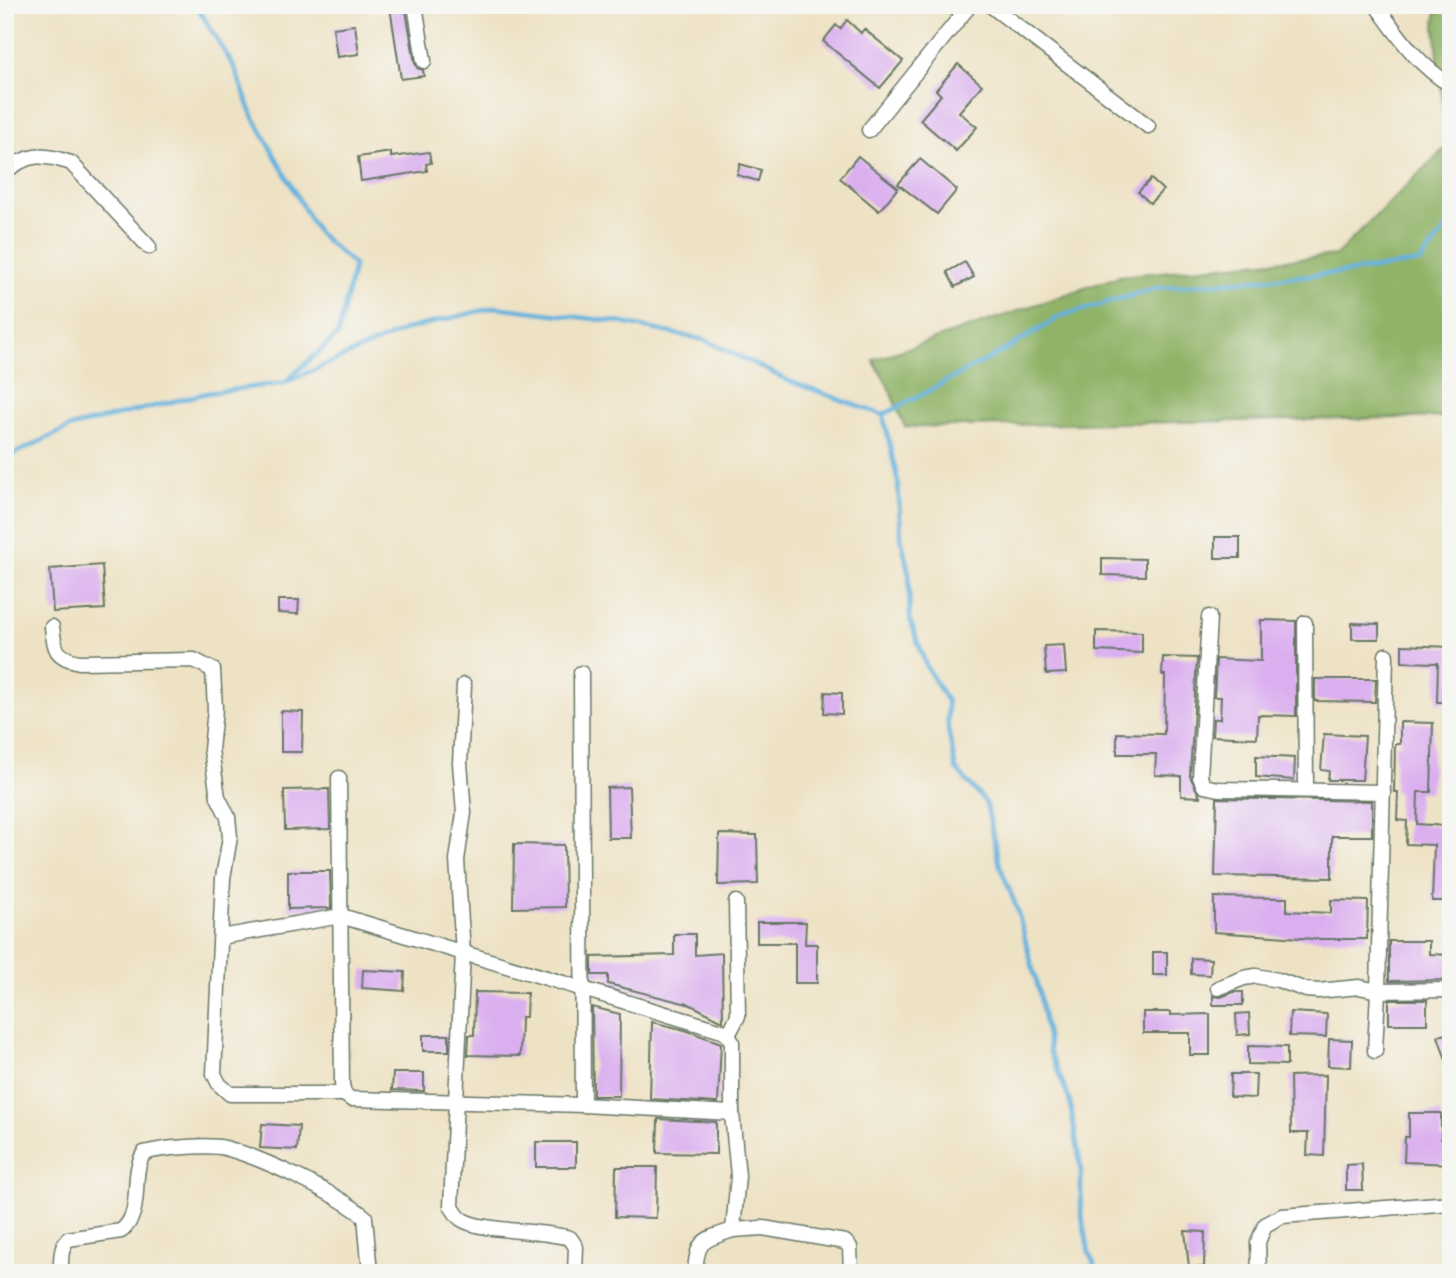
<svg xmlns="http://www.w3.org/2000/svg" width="1456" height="1278" font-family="Mynerve,sans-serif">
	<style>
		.forest { fill: #90b368; stroke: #58784e; stroke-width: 2 }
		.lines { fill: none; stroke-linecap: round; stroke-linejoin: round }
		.stream { stroke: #62b1dc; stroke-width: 4.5 }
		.building { fill: #daaeef }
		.minor-casing { stroke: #677766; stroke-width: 17 }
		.minor { stroke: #fff; stroke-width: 14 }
	</style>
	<rect width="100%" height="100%" fill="#f6f6f2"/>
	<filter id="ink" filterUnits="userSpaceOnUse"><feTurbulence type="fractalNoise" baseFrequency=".0143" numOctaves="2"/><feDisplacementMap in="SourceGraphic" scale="14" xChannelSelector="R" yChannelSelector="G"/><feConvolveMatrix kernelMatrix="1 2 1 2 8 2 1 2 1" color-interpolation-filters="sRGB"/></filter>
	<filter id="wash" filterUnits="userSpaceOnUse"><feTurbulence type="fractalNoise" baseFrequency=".00686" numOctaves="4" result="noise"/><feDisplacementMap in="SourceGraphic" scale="28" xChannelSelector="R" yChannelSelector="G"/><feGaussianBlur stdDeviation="1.57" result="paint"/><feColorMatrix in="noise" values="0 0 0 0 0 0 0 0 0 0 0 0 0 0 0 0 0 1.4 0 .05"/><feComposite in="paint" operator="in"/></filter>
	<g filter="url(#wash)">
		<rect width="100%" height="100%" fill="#eee2c4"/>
		<!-- forest -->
		<polygon class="forest" points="1437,5 1451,5 1451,417 905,427 887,384 873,360 1120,276 1336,255 1447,146 1435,26"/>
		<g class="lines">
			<!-- stream -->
			<g class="stream">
				<polyline points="196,5 234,67 253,116 317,232 354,265 338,335 287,380"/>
				<polyline points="883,415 898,482 901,537 909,574 910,620 927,668 947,701 948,730 956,769 986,803 1000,866 1017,909 1039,992 1050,1053 1069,1098 1081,1168 1081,1211 1089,1253 1098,1273"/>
				<polyline points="5,458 71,427 207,393 284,383 407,329 496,307 618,322 705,340 789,381 883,415 1007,349 1061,316 1157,288 1349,272 1420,262 1451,223"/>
			</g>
		</g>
		<g id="blocks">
			<!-- building -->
			<g class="building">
				<polygon points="405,5 415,63 417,68 423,70 424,76 401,79 390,7"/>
				<polygon points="847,20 861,33 864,29 903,61 880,88 823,41 836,25 840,29"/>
				<polygon points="355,25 359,54 337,57 333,28"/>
				<polygon points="958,64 982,85 959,112 977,127 956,151 920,120 941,95 936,90"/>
				<polygon points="391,152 391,157 429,152 431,163 426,164 427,171 361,181 358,157"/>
				<polygon points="858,156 898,188 879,211 840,178"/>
				<polygon points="920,159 957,190 937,214 898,184"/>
				<polygon points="740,164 761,170 758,181 737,175"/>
				<polygon points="1151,179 1163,190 1150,203 1138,192"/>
				<polygon points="965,262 974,277 955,287 947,272"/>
				<rect x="1215" y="537" width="25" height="21"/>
				<polygon points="1102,558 1145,559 1145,576 1102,575"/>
				<polygon points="102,565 105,609 53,612 50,569"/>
				<polygon points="278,600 299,600 298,614 278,613"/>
				<polygon points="1261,620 1296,621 1296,716 1258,715 1257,738 1212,736 1213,719 1220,719 1221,697 1214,697 1216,659 1261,661"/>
				<polygon points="1352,623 1379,624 1379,639 1352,639"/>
				<polygon points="1096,631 1142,632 1142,653 1096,651"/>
				<polygon points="1064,645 1066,673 1046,674 1044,646"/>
				<polygon points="1402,645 1451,647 1451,702 1437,702 1438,663 1402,662"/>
				<polygon points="1163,657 1197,658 1190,776 1200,797 1181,796 1181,776 1155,775 1156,754 1117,754 1117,733 1164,734 1165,675 1162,675"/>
				<polygon points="1315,679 1376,679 1375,702 1315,701"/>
				<polygon points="825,692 842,693 842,714 824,713"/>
				<polygon points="281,711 303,712 302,752 281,752"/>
				<polygon points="1400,722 1433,723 1431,792 1418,792 1417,824 1447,826 1446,865 1451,865 1451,901 1432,901 1434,845 1406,844 1407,821 1397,820 1398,792 1394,792 1395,744 1400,744"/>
				<polygon points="1324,734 1365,736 1362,780 1328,780 1329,771 1321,770"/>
				<polygon points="1256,756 1295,758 1294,780 1256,777"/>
				<polygon points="629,787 631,838 608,838 607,788"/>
				<polygon points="329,789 330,829 285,830 284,790"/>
				<polygon points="1217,798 1372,801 1372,836 1332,836 1332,878 1215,876"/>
				<polygon points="719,834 757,835 758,884 718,885"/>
				<polygon points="514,844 564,845 565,907 513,908"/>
				<polygon points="288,871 330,871 331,908 288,909"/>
				<polygon points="1214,897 1287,898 1287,911 1331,913 1331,900 1368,901 1367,939 1315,939 1214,932"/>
				<polygon points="757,922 806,922 805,944 817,944 817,983 795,983 795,943 757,943"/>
				<polygon points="674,934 695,934 695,955 722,953 723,1021 685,1002 687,1004 608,984 608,975 592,975 592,957 674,955"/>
				<polygon points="1389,941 1429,941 1429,954 1451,955 1451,980 1389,981"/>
				<rect x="1153" y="952" width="14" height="23"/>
				<polygon points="1191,958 1211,959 1210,975 1191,974"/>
				<polygon points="363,970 405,972 404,991 362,988"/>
				<polygon points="475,992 527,993 526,1017 521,1017 520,1056 468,1055 469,1035 474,1035"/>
				<polygon points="1234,992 1243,992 1243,1005 1213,1005 1213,996 1221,997"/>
				<rect x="1389" y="1000" width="38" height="24"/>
				<polygon points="592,1007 620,1014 619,1096 593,1096"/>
				<polygon points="1143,1012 1171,1012 1171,1015 1210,1014 1210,1055 1190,1055 1190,1033 1143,1033"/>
				<polygon points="1290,1012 1327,1014 1326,1037 1289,1036"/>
				<polygon points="1249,1013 1250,1034 1237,1035 1236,1014"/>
				<polygon points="652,1022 685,1030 721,1043 718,1103 650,1099"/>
				<polygon points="1451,1033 1451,1068 1449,1069 1438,1036"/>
				<rect x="423" y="1035" width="26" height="16"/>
				<polygon points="1329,1039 1352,1040 1351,1067 1328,1066"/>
				<polygon points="1248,1046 1287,1047 1287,1065 1248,1064"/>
				<polygon points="393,1073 424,1073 424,1091 392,1090"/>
				<polygon points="1231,1074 1256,1074 1255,1098 1230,1097"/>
				<polygon points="1326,1075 1324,1156 1307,1155 1308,1133 1291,1133 1290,1076"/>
				<polygon points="1409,1113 1441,1113 1441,1139 1451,1139 1451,1164 1404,1162 1405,1137 1409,1137"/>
				<polygon points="658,1119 716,1122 716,1154 657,1153"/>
				<polygon points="262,1124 299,1126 297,1150 260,1148"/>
				<rect x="536" y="1142" width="40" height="25"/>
				<polygon points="1362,1164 1363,1190 1346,1190 1346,1165"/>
				<polygon points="616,1167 657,1167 656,1218 615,1217"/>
				<polygon points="1185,1231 1205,1232 1204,1267 1189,1267"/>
			</g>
		</g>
	</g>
	<g filter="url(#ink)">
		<use href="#blocks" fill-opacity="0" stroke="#677766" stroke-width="2"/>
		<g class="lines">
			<defs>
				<g id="minor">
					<polyline points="415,5 424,61"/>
					<polyline points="990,5 1148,126"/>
					<path d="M 1376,5 C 1398,35 1418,66 1451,85"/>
					<polyline points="869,130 970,5"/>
					<path d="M 5,172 C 28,153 43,153 71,163 L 149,247"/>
					<polyline points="1209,617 1200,777 1204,786 1219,789 1383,792"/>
					<polyline points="1305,623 1306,790"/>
					<path d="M 52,627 C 55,650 55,657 79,662 L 194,660 L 213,670 L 215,709 L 211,750 L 218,797 L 228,817 L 230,837 L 223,878 L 214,1074 L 219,1084 L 230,1094 L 344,1094"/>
					<polyline points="581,673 583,1105"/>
					<path d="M 464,685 L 460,763 L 464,813 L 457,860 L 463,953 L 451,1206 C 454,1210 457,1216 461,1219 C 479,1232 544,1230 570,1238 L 576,1247 L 575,1273"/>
					<polyline points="339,778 342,1084 344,1094 351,1099 583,1105 732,1113"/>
					<polyline points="221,937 341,916 722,1031 728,1035 732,1042 732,1113 738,1176 733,1230 763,1228 845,1242 850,1247 851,1273"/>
					<polyline points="1218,988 1244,978 1256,976 1278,980 1306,990 1318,991 1359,987 1378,991 1451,990"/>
					<polyline points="728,1035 738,1016 736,902"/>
					<polyline points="1375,1051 1378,991 1386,655"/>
					<path d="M 61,1273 C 61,1261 60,1248 68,1239 L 121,1231 C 145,1212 129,1176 144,1153 C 161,1148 208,1144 225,1148 C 263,1158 334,1192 365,1217 L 370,1273"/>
					<path d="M 695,1273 C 697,1239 703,1240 733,1230"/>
					<polyline points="1259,1273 1258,1242 1265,1225 1282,1216 1451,1203"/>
				</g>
			</defs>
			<!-- minor casing -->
			<use href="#minor" class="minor-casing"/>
			<!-- minor -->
			<use href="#minor" class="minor"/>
		</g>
	</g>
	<!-- margin -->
	<rect width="1456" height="1278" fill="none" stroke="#f6f6f2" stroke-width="28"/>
</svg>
